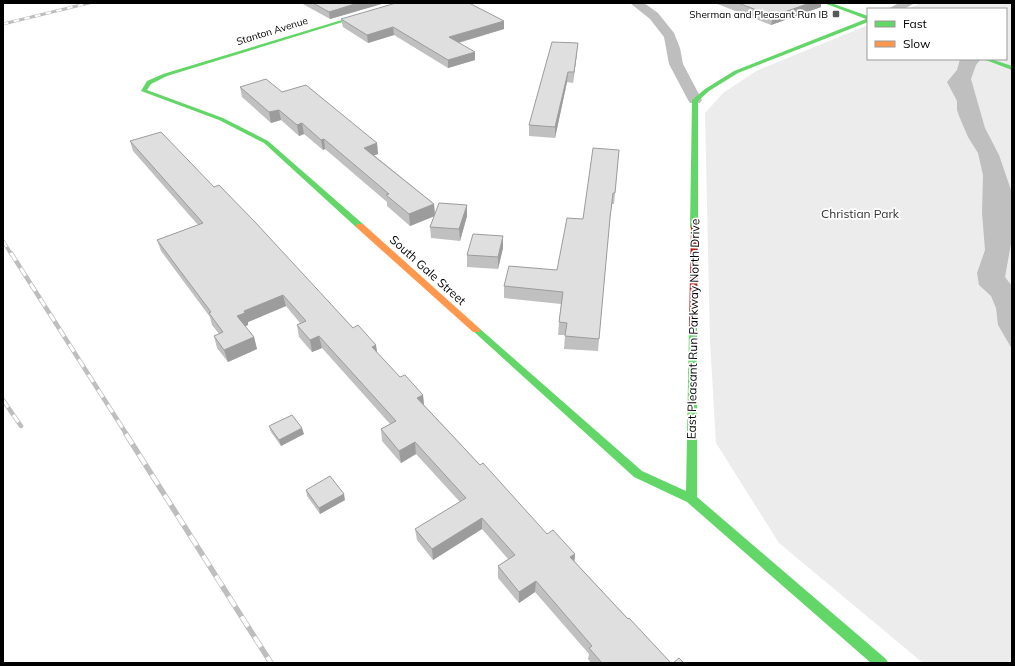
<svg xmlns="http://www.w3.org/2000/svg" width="1015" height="666" font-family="Mulish,sans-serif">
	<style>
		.green { fill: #ececec }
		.water { fill: #bfbfbf }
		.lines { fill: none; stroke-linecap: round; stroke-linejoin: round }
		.street { fill: #bebebe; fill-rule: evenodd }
		.fast { fill: #63d668; fill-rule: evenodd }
		.slow { fill: #ff974d; fill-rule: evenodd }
		.jam { fill: #b3261e; fill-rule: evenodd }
		.rail-far3-casing { stroke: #bebebe; stroke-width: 3 }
		.rail-far2-casing { stroke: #bebebe; stroke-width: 3.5 }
		.rail-far1-casing { stroke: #bebebe; stroke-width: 4.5 }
		.rail-casing { stroke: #bebebe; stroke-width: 5.5 }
		.rail-far3 { stroke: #fff; stroke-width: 2; stroke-dasharray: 5.5; stroke-linecap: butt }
		.rail-far2 { stroke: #fff; stroke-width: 2.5; stroke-dasharray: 7; stroke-linecap: butt }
		.rail-far1 { stroke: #fff; stroke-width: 3; stroke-dasharray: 9; stroke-linecap: butt }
		.rail { stroke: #fff; stroke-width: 4; stroke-dasharray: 12; stroke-linecap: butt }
		.wall { fill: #c0c0c0 }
		.shaded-wall { fill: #9c9c9c }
		.building { fill: #dfdfdf; stroke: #9c9c9c }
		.poi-dot { fill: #595959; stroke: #fff; stroke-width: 1.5 }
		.labels { text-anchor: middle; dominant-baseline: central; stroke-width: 3.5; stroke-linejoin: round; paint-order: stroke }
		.far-poi-label { font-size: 10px; fill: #000; stroke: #fff; text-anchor: end }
		.far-street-label { font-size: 10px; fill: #000; stroke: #fff }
		.park-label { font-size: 12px; fill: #333; stroke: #fff }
		.street-label { font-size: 12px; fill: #000; stroke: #fff }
	</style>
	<rect width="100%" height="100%" fill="#fff"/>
	<!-- green -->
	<polygon class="green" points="921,3 1012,3 1012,663 923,663 779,543 716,443 710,342 705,113 723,93 756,71 868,25 868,59 1006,59 1006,9 907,9"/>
	<!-- water -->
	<polygon class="water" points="960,59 981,59 976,65 971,79 985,128 999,155 1011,190 1012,238 1005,277 1012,286 1012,349 998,325 996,308 991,296 979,285 977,273 985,250 982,213 983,175 978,153 968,137 959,116 957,110 957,101 947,82 957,70"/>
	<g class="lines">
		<!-- street -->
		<g class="street">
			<polygon points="630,3 644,3 658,13 674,33 680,48 683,64 702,100 700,103 690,103 688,100 669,64 664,37 650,19"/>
			<polygon points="899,3 915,3 904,9 888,9"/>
		</g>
		<!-- fast -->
		<g class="fast">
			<polygon points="398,3 405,3 167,76 151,84 147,90 223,118 268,141 363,224 364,226 363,228 357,228 264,143 219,120 141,91 147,81 163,74"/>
			<polygon points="824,3 831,3 868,16 868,22 738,73 709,91 698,101 698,227 694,229 691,229 690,227 692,100 705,89 734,71 866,19"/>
			<polygon points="983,59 991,59 1012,66 1012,70"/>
			<polygon points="693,323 697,326 697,497 886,659 888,663 871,663 687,502 634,477 472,330 473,328 479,328 642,471 686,491 689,326"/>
		</g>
		<!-- slow -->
		<polygon class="slow" points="357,224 363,224 479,328 480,330 479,332 473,332 357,228 356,226"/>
		<!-- jam -->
		<polygon class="jam" points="691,225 694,225 698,227 697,326 693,329 689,326"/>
		<defs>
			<polyline id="rail-far3" points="3,24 89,3"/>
			<polyline id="rail-far2" points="3,241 11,254"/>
			<g id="rail-far1">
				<polyline points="11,253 127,435"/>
				<polyline points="3,400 21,426"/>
			</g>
			<polyline id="rail" points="126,434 271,663"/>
		</defs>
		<!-- rail-far3 casing -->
		<use href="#rail-far3" class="rail-far3-casing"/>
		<!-- rail-far2 casing -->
		<use href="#rail-far2" class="rail-far2-casing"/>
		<!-- rail-far1 casing -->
		<use href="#rail-far1" class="rail-far1-casing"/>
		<!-- rail casing -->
		<use href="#rail" class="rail-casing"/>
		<!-- rail-far3 -->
		<use href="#rail-far3" class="rail-far3"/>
		<!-- rail-far2 -->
		<use href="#rail-far2" class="rail-far2"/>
		<!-- rail-far1 -->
		<use href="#rail-far1" class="rail-far1"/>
		<!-- rail -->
		<use href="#rail" class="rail"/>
	</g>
	<!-- wall -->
	<g class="wall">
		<polygon points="301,3 385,3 330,19"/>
		<polygon points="715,3 821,3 821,7 771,25"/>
		<polygon points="341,19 504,21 504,29 459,43 475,60 448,68 394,35 368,43 343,27"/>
		<polygon points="577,53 573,83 567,82 555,138 529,136 529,125"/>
		<polygon points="240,87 282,92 377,143 378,154 374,155 434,204 435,214 467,205 467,216 460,241 431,238 430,227 434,216 410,226 387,206 387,202 325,149 323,150 304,134 299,136 281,120 271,123 242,97"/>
		<polygon points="130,141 214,187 353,328 400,377 423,395 424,405 480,465 547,534 575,554 574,561 628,619 671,663 591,663 588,659 589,654 535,592 519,603 498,578 498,566 508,559 482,529 433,560 417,540 415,529 460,502 416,454 401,463 382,441 381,429 390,424 322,348 312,352 299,337 297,325 300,323 286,306 248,322 248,325 245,326 254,337 257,349 228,362 217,348 214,336 219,334 212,325 210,317 161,251 157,240 198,225 133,151"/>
		<polygon points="619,150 614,204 612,204 609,227 598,351 564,349 565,335 558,335 559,322 561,304 504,298 504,286 557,270"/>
		<polygon points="503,248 498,269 467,267 467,255"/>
		<polygon points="269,426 304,434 281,446 271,432"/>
		<polygon points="306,490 345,500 320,514 307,496"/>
	</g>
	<!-- shaded-wall -->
	<g class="shaded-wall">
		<polygon points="358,3 385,3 330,19 329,12"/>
		<polygon points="810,3 821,3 821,7 771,25 773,16"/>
		<polygon points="504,21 504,29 450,45 449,37"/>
		<polygon points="393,27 394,35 368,43 367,35"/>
		<polygon points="578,43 577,53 573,83 574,72"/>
		<polygon points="475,52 475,60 448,68 448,60"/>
		<polygon points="568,72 567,82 555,138 555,127"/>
		<polygon points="279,110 281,120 271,123 269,112"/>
		<polygon points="302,123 304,134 299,136 297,125"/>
		<polygon points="324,139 325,149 323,150 321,140"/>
		<polygon points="377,143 378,154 366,158 364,148"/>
		<polygon points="434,204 435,216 410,226 409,214"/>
		<polygon points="467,205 467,216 460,241 459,229"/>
		<polygon points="503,236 503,248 498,269 498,257"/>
		<polygon points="283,295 286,306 248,322 248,325 241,328 237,316 244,311"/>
		<polygon points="319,336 322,348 312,352 310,340"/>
		<polygon points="254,337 257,349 228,362 224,350"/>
		<polygon points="376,345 378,357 372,347"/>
		<polygon points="423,395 424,406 417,398"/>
		<polygon points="302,428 304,434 281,446 279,440"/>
		<polygon points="415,442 416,454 401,463 399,451"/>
		<polygon points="344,494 345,500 320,514 319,508"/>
		<polygon points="482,518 482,529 433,560 432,549"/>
		<polygon points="575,554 574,565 570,557"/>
		<polygon points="536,581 535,592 519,603 519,592"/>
	</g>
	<!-- building -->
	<g class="building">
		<polygon points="313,3 358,3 329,12"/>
		<polygon points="396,3 469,3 504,21 449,37 475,52 448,60 393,27 367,35 341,19"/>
		<polygon points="738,3 810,3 773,16"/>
		<polygon points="552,42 578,43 574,72 568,72 555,127 529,125"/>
		<polygon points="266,79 282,92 306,85 377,143 364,148 434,204 409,214 386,195 389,194 324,139 321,140 302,123 297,125 279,110 269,112 240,87"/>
		<polygon points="161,132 214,187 219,185 255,222 353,328 358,325 376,345 372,347 400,377 405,375 423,395 417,398 480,465 483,463 547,534 553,530 575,554 570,557 628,619 629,618 671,663 602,663 589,648 592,646 536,581 519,592 498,566 515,555 482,518 432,549 415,529 466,498 415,442 399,451 381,429 396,421 319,336 310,340 297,325 306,321 283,295 244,311 245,313 237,316 254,337 224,350 214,336 223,332 209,313 211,312 157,240 203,223 130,141"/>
		<polygon points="593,148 619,150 615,193 613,193 610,218 599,339 565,336 567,323 559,322 563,292 504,286 509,266 557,270 567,218 583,219"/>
		<polygon points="439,203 467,205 459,229 430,227"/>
		<polygon points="473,234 503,236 498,257 467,255"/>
		<polygon points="292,415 302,428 279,440 269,426"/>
		<polygon points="330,476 344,494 319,508 306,490"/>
		<polygon points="679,658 684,663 673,663"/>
	</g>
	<!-- markers -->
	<rect class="poi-dot" x="832" y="10" width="8" height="8" rx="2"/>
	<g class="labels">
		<!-- far-poi labels -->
		<g class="far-poi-label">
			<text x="828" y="14">Sherman and Pleasant Run IB</text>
		</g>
		<!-- far-street labels -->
		<g class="far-street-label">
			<text transform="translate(272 31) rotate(-17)">Stanton Avenue</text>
		</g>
		<!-- park labels -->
		<g class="park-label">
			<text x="860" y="213">Christian Park</text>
		</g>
		<!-- street labels -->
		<g class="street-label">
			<text transform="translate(428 270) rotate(42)">South Gale Street</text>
			<text transform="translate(693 329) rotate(-89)">East Pleasant Run Parkway North Drive</text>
		</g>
	</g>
	<!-- border -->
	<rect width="1015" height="666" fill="none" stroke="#000000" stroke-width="8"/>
	<!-- legend -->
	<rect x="867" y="8" width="140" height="52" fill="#ffffff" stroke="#999999"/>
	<rect x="875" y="21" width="20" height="6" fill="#63d668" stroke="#999999"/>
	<text x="903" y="28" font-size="12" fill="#000000">Fast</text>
	<rect x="875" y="41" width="20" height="6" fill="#ff974d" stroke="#999999"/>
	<text x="903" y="48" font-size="12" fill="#000000">Slow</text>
</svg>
